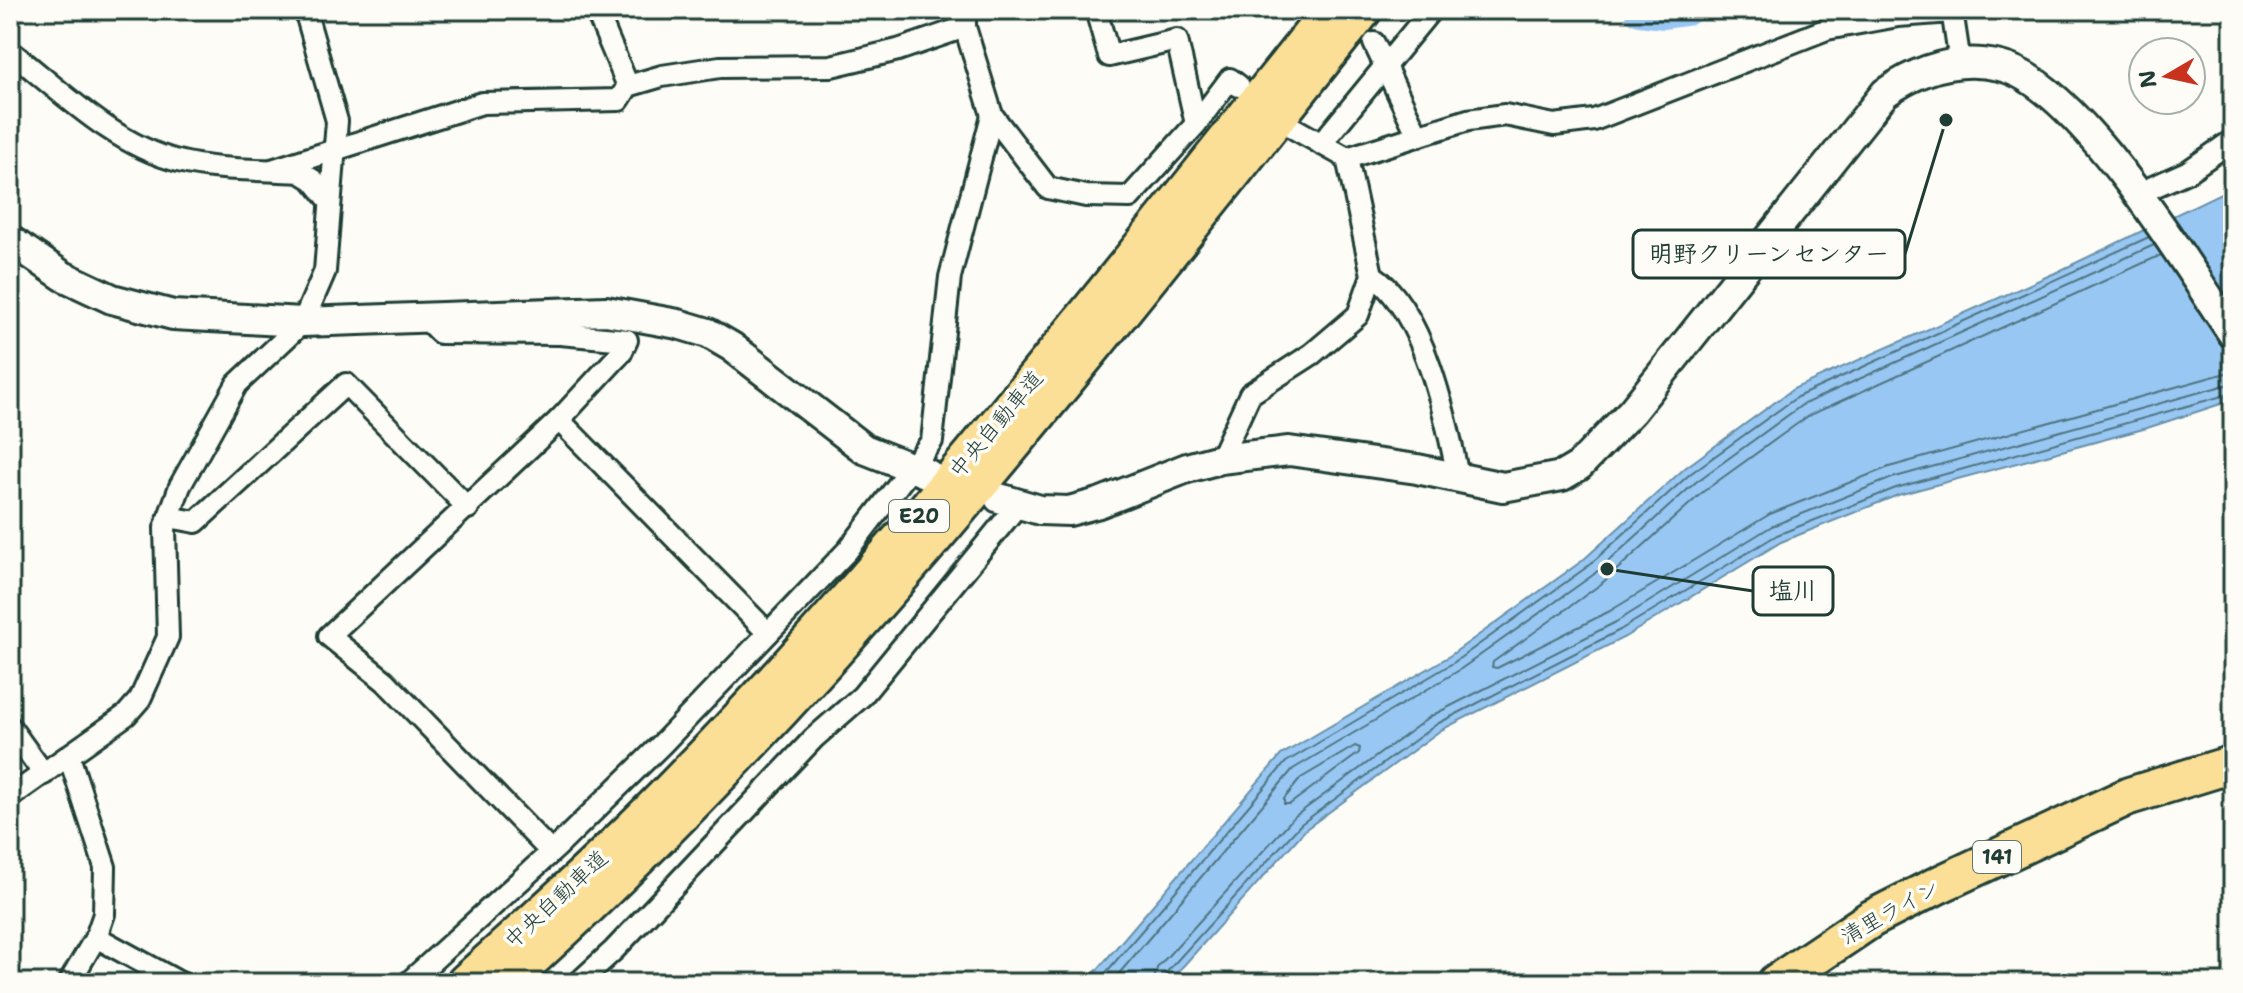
<svg xmlns="http://www.w3.org/2000/svg" width="2243" height="993" font-family="'Shantell Sans','Klee One',sans-serif">
	<style>
		.water { fill: #98c7f3; stroke: #6890a7; stroke-width: 2 }
		.lines { fill: none; stroke-linecap: round; stroke-linejoin: round }
		.shore { stroke: #4f7480; stroke-width: 2 }
		.river { stroke: #98c7f3; stroke-width: 32 }
		.street-casing { stroke: #1f3d34; stroke-width: 26 }
		.secondary-casing { stroke: #1f3d34; stroke-width: 34 }
		.highway-casing { stroke: #1f3d34; stroke-width: 42 }
		.street { stroke: #fdfcf7; stroke-width: 20 }
		.secondary { stroke: #fdfcf7; stroke-width: 28 }
		.highway { stroke: #fbdf96; stroke-width: 36 }
		.labels { text-anchor: middle; dominant-baseline: central; stroke-width: 7; stroke-linejoin: round; paint-order: stroke }
		.shield { fill: #fdfcf7; stroke: #62766e; stroke-width: 2 }
		.shield-label { font-size: 20px; font-weight: bold; fill: #1f3d34 }
		.street-label { font-size: 22px; fill: #1f3d34; stroke: #fdfcf7 }
		.leader { fill: none; stroke: #1f3d34; stroke-width: 3 }
		.callout-dot { fill: #1f3d34; stroke: #fdfcf7; stroke-width: 3 }
		.callout { fill: #fdfcf7; stroke: #1f3d34; stroke-width: 3 }
		.callout-label { font-size: 24px; text-anchor: middle; font-weight: bold; fill: #1f3d34 }
	</style>
	<rect width="100%" height="100%" fill="#fdfcf7"/>
	<filter id="ink" filterUnits="userSpaceOnUse"><feTurbulence type="fractalNoise" baseFrequency=".0125" numOctaves="2"/><feDisplacementMap in="SourceGraphic" scale="16" xChannelSelector="R" yChannelSelector="G"/><feConvolveMatrix kernelMatrix="1 2 1 2 8 2 1 2 1" color-interpolation-filters="sRGB"/></filter>
	<g filter="url(#ink)">
		<!-- water -->
		<polygon class="water" points="2233,187 2233,400 2147,428 1898,495 1781,542 1625,637 1441,730 1306,829 1168,983 1086,983 1281,755 1448,657 1582,561 1685,468 1793,389 2055,273"/>
		<g class="lines">
			<!-- shore -->
			<g class="shore">
				<polyline points="2161,255 1808,416 1704,491 1601,584 1493,662 1492,667 1497,668 1610,611 1770,514 1889,467 2233,371"/>
				<polygon points="1355,746 1360,748 1359,753 1290,804 1284,804 1284,799 1301,778"/>
				<polyline points="1097,983 1286,762 1453,663 1587,567 1690,474 1797,397 2149,237"/>
				<polyline points="1111,983 1293,769 1458,671 1593,575 1696,482 1802,405 2154,245"/>
				<polyline points="1153,983 1157,968 1294,817 1431,716 1616,622 1772,526 1892,478 2233,383"/>
				<polyline points="1163,983 1165,974 1301,824 1437,724 1620,630 1777,535 1896,488 2233,393"/>
			</g>
			<!-- river -->
			<polyline class="river" points="1640,10 1664,13 1686,10"/>
			<defs>
				<g id="street">
					<polyline points="596,10 628,86"/>
					<polyline points="965,10 965,27 992,115 1048,188 1086,196 1130,197 1196,124"/>
					<polyline points="1096,10 1109,56 1177,40 1196,124 1230,79 1239,86"/>
					<polyline points="1952,10 1960,63"/>
					<polyline points="1374,43 1418,136"/>
					<path d="M 10,51 C 61,91 114,145 178,161 C 217,171 260,169 300,172 L 313,180 L 330,201"/>
					<polyline points="1295,129 1347,158 1468,120 1505,115 1554,125 1594,120 1827,29 1898,16 1952,12"/>
					<polyline points="1321,144 1431,10"/>
					<polyline points="272,170 482,103 619,100 628,86 662,76 720,67 831,66 898,50 965,27"/>
					<polyline points="2135,195 2187,172 2233,140"/>
					<path d="M 1372,275 C 1423,308 1447,420 1458,477"/>
					<polyline points="425,318 440,333 560,334 627,340 621,353 559,420 329,636 385,681 551,852"/>
					<polyline points="559,420 768,633"/>
					<polyline points="1220,459 1250,394 1312,354 1358,315 1372,275 1347,158"/>
					<polyline points="169,517 196,522 346,384 468,508"/>
					<polyline points="10,727 44,774"/>
					<polyline points="69,756 105,867 104,914 96,937 180,983"/>
					<polyline points="10,797 126,715 140,699 168,637 165,528 180,486 237,384 303,322 325,271 337,121 305,10"/>
					<polyline points="69,983 96,937"/>
					<polyline points="408,983 557,847 662,744 848,550 932,441 950,277 992,115"/>
					<polyline points="578,983 614,950 814,738 862,696 1018,505"/>
				</g>
				<g id="secondary">
					<polyline points="10,240 63,276 112,299 173,315 303,322 606,311 678,324 708,333 732,347 864,449 928,474"/>
					<path d="M 999,498 L 1040,510 L 1069,511 L 1099,503 L 1187,468 L 1220,459 L 1289,451 L 1417,469 L 1503,487 L 1562,476 L 1579,466 L 1632,411 L 1885,93 C 1919,69 1957,56 2000,66 C 2079,84 2186,266 2233,334"/>
				</g>
				<g id="highway">
					<path d="M 465,983 C 536,919 608,855 675,786 C 912,544 1119,273 1331,10"/>
					<path d="M 505,983 C 829,693 1092,348 1363,10"/>
					<polyline points="1776,983 1871,919 1936,886 2129,796 2233,764"/>
				</g>
			</defs>
			<!-- street casing -->
			<use href="#street" class="street-casing"/>
			<!-- secondary casing -->
			<use href="#secondary" class="secondary-casing"/>
			<!-- highway casing -->
			<use href="#highway" class="highway-casing"/>
			<!-- street -->
			<use href="#street" class="street"/>
			<!-- secondary -->
			<use href="#secondary" class="secondary"/>
			<!-- highway -->
			<use href="#highway" class="highway"/>
		</g>
	</g>
	<g class="labels">
		<!-- shield labels -->
		<g class="shield">
			<rect x="889" y="500" width="60" height="32" rx="6"/>
			<rect x="1973" y="841" width="48" height="32" rx="6"/>
		</g>
		<g class="shield-label">
			<text x="919" y="516">E20</text>
			<text x="1997" y="857">141</text>
		</g>
		<!-- street labels -->
		<g class="street-label">
			<text transform="translate(996 424) rotate(-50)">中央自動車道</text>
			<text transform="translate(556 899) rotate(-43)">中央自動車道</text>
			<text transform="translate(1890 912) rotate(-29)">清里ライン</text>
		</g>
	</g>
	<!-- callouts -->
	<path class="leader" d="M1946 120L1905 254M1607 569L1753 591"/>
	<g class="callout-dot">
		<circle cx="1946" cy="120" r="8"/>
		<circle cx="1607" cy="569" r="8"/>
	</g>
	<g class="callout">
		<rect x="1633" y="230" width="272" height="48" rx="8"/>
		<rect x="1753" y="567" width="80" height="48" rx="8"/>
	</g>
	<g class="callout-label">
		<text x="1769" y="262">明野クリーンセンター</text>
		<text x="1793" y="599">塩川</text>
	</g>
	<!-- margin -->
	<rect width="2243" height="993" fill="none" stroke="#fdfcf7" stroke-width="40"/>
	<rect x="20" y="20" width="2203" height="953" fill="none" stroke="#1f3d34" stroke-width="3" filter="url(#ink)"/>
	<!-- north arrow -->
	<g transform="translate(2167 76) rotate(261)"><circle r="38" fill="#fdfcf7" stroke="#a4b0a9" stroke-width="2"/>
	<path d="M0-6L14 30L0 20L-14 30Z" fill="#c8321e"/>
	<text y="-12" font-size="22" font-weight="bold" text-anchor="middle" fill="#1f3d34">N</text>
	</g>
</svg>
